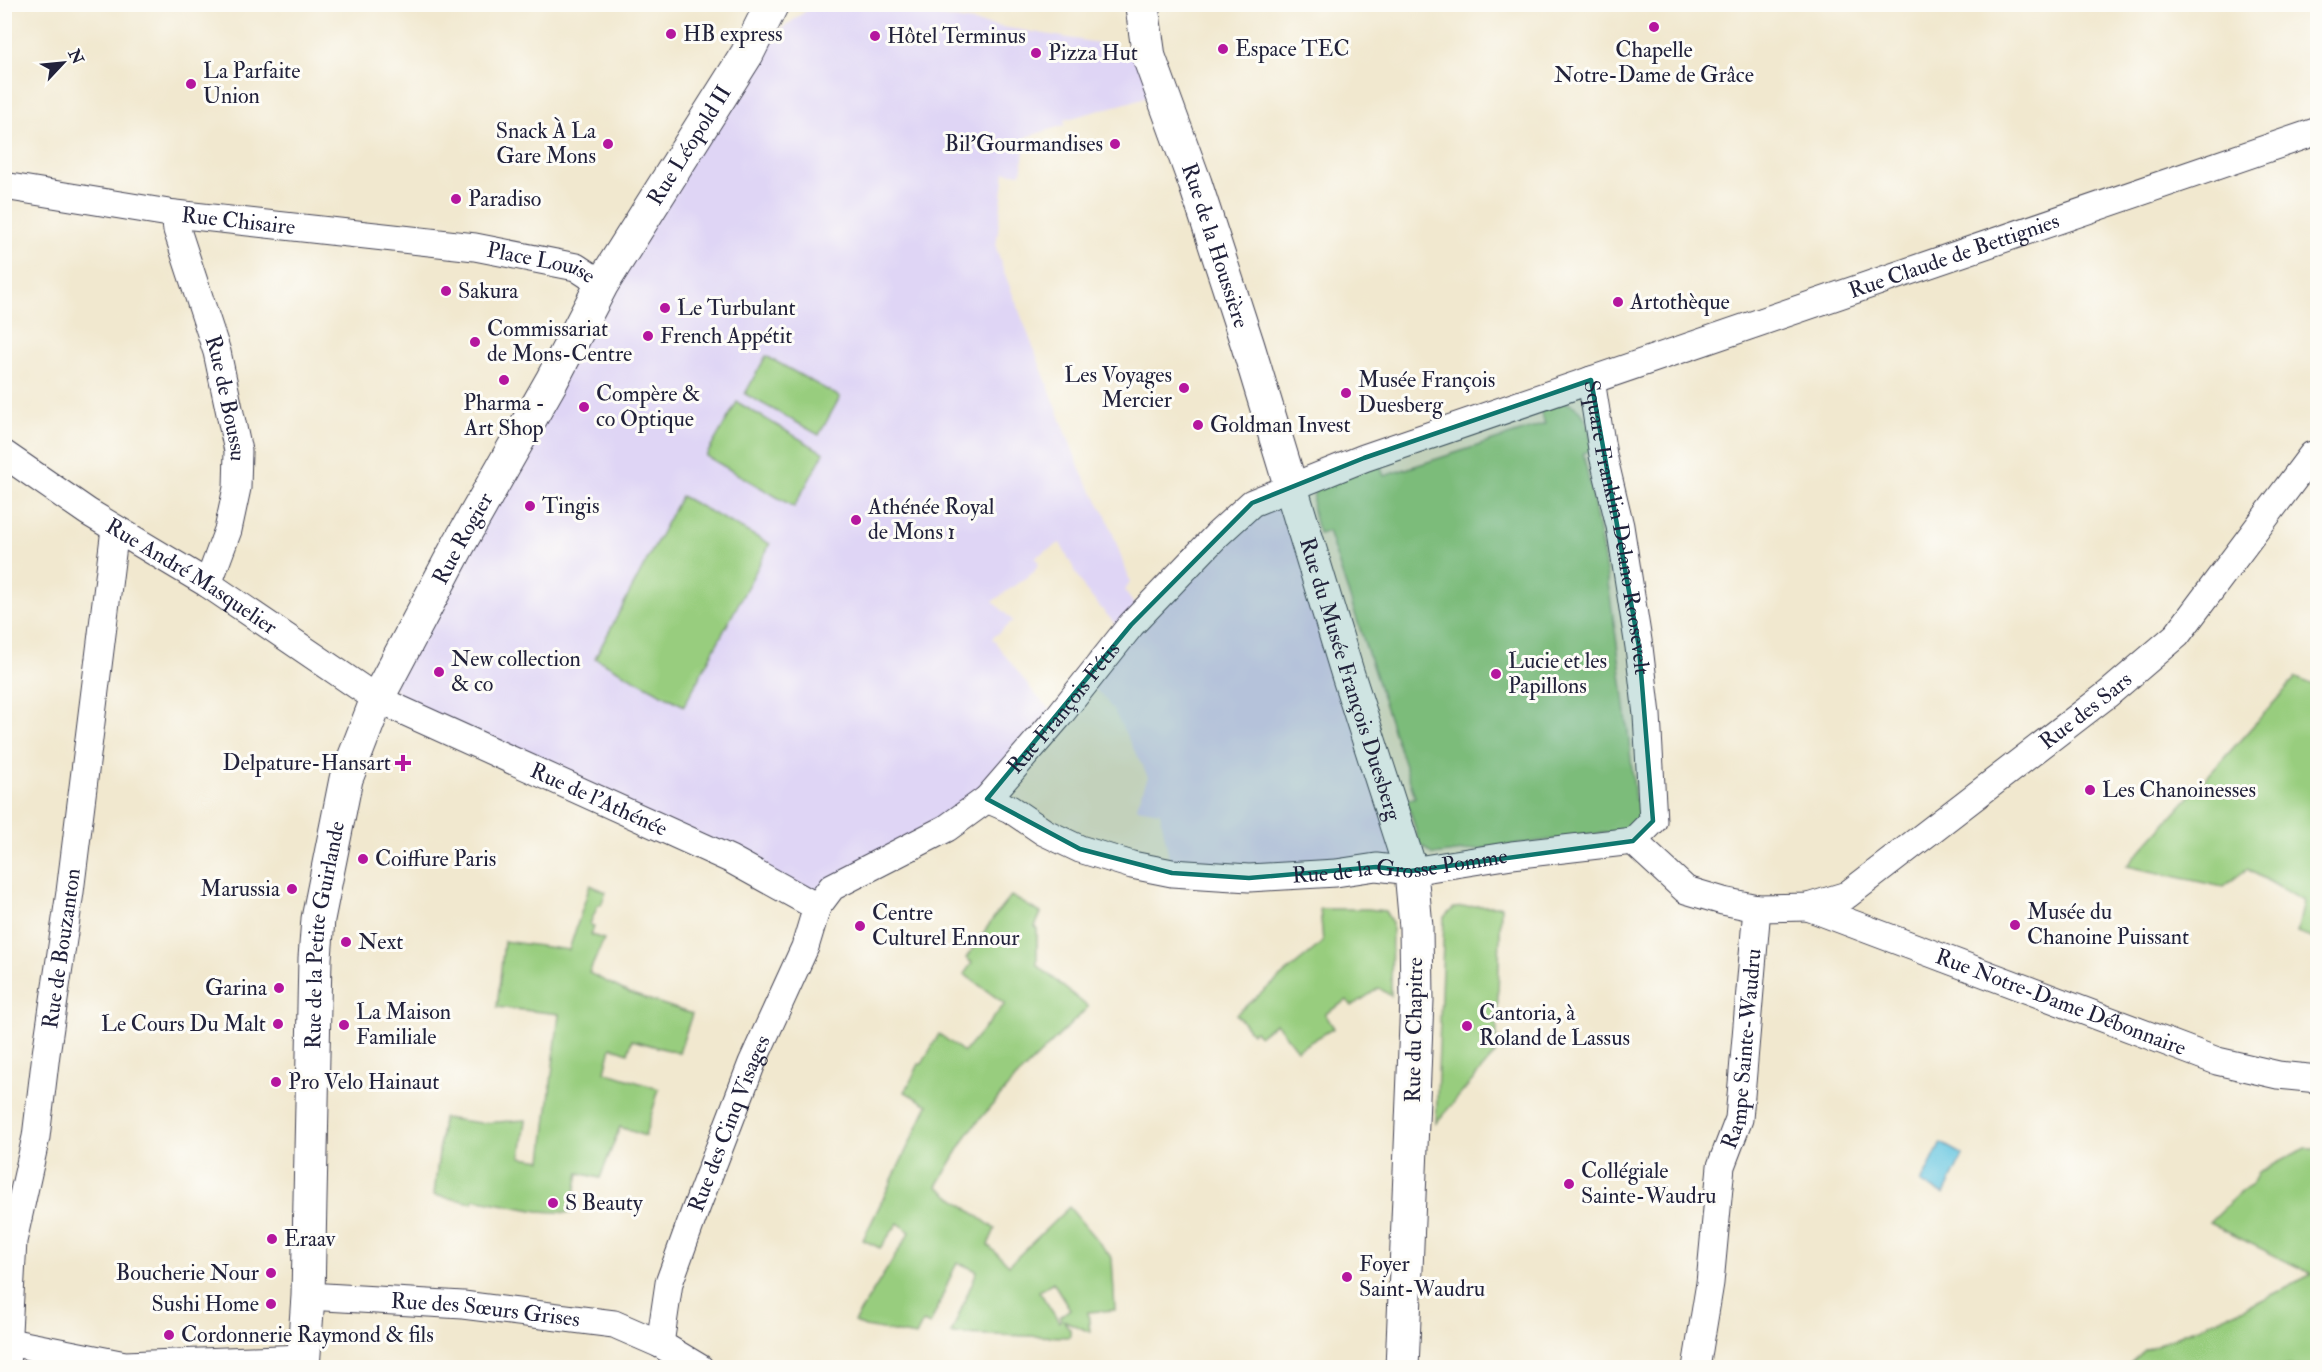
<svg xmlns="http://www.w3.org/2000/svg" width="2322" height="1372" font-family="'IM FELL Double Pica',serif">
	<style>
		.built { fill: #dfd5f5 }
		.green { fill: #98cd7e; stroke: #5d785c; stroke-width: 1.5; fill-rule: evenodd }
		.water { fill: #62c5e0; stroke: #42748e; stroke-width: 1.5 }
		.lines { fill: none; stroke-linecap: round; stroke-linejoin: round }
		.street-casing { stroke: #414051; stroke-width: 29 }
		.secondary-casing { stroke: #414051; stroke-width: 35 }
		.street { stroke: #fff; stroke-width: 27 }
		.secondary { stroke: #fff; stroke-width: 33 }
		.marked { fill: #0f766e; fill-opacity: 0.2; stroke: #0f766e; stroke-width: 4.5; stroke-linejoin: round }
		.poi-dot { fill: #b5179e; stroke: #fdfcf7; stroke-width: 2 }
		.labels { text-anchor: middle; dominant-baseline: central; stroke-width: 6; stroke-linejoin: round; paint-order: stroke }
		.poi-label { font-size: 22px; fill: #22223b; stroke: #fdfcf7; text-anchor: start }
		.street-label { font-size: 22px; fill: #22223b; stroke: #fdfcf7 }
	</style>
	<rect width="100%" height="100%" fill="#fdfcf7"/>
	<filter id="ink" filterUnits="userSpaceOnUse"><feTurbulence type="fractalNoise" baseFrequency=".0167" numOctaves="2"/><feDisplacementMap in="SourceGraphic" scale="12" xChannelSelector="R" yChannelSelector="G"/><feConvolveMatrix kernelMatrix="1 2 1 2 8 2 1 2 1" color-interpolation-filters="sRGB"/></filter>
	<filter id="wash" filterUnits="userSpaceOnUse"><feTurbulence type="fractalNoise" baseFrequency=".008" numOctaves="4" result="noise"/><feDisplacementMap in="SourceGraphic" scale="24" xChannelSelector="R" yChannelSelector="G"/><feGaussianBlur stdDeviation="1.35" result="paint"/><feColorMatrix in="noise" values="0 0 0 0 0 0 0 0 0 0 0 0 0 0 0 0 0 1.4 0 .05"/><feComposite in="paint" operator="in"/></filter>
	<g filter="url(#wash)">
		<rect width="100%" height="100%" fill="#f1e8cf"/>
		<!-- built -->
		<polygon class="built" points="814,5 872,5 1098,43 1149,57 1163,93 1064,120 1065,125 1026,137 1021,174 1005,172 996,247 1003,269 1082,474 1106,515 1130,581 1125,591 1140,614 1217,535 1292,487 1411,871 1172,873 1160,812 1136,808 1148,777 1117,717 1104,697 1085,682 1123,633 1086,591 1060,543 1035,557 1039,563 1034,572 993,601 1013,621 992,638 1034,693 1058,717 1023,758 817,907 407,714 389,676 747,54"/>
		<!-- green -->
		<g class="green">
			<polygon points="766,356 840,397 819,435 745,394"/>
			<polygon points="737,402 824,453 794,507 706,456"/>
			<path d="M 1562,402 C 1588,406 1588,429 1593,450 L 1583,453 C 1609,567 1624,683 1635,800 L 1646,799 L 1646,810 L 1627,830 L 1433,855 L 1420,844 L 1407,801 L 1415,797 L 1328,531 L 1319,534 C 1313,512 1308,503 1319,482 L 1378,460 L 1384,476 L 1545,424 L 1539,407 Z"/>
			<polygon points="681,496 770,544 684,706 595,658"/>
			<polygon points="2296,678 2317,686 2317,940 2297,933 2304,901 2247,869 2223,887 2127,866"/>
			<polygon points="590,885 606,892 601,905 598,905 590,924 594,927 591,935 604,939 589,973 629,993 692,1014 679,1053 632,1040 628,1053 611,1047 605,1072 659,1089 645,1136 620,1127 600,1178 579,1173 571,1213 538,1211 474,1199 472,1203 434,1195 443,1118 481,1123 526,1120 521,1157 542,1160 559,1014 497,1007 504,941 569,950"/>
			<path d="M 1011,896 L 1041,913 L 1035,927 L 1037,928 L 1037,965 L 1088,1007 L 1013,1081 L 969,1132 L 937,1186 L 995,1229 L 988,1245 L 1009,1265 L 1069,1207 L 1112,1258 L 1115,1310 L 1088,1312 L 1090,1332 L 1063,1320 L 1070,1329 L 1070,1337 L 951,1334 L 977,1271 L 957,1262 L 930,1325 L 923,1322 L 916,1336 L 865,1327 L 854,1322 L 910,1232 L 898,1223 L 880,1248 L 863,1240 L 928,1105 L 905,1092 L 919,1064 L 922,1064 L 939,1034 L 964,1052 L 1005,1004 L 964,974 L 972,963 L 966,958 L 997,913 ZM 1053,1282 L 1070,1309 L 1059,1317 L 1061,1319 L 1059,1322 L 1039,1291 Z"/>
			<polygon points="1476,906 1501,906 1496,1053 1436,1123 1444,917 1454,908"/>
			<polygon points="1320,909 1368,909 1385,911 1392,923 1391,996 1379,988 1352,1006 1347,1000 1325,1014 1334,1028 1297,1050 1276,1023 1259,1036 1255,1031 1252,1033 1236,1014 1323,942"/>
			<polygon points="2305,1148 2317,1148 2317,1367 2126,1367 2145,1350 2253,1304 2312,1274 2209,1223 2240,1192 2251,1186 2258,1173"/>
		</g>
		<!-- water -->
		<polygon class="water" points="1941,1143 1963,1155 1944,1194 1921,1183"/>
	</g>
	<g filter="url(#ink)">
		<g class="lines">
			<defs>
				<g id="street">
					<path id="s1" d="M 4,186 L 175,214 L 475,247 L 576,267 L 602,284"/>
					<path id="s2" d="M 175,214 L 177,230 L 217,352 L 238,451 L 237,488 L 228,530 L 208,584"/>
					<path id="s3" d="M 1591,380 L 1603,455 L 1620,526 L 1639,647 L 1647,715 L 1653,821 L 1633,841"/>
					<path id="s4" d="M 4,454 L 88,512 L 208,584 L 377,699 L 730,859 L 817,907"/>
					<path id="s5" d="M 987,799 L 1010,809 L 1044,832 L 1080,849 L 1132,865 L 1172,873 L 1249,878 L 1336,873 L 1376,867 L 1411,871 L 1512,855 L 1633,841 L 1686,890 L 1723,901 L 1757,908 L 1808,907 L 1847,895 L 2108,694 L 2177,635 L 2312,455"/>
					<path id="s6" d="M 1808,907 L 2217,1061 L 2278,1075 L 2318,1079"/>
					<path id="s7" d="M 308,1296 L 463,1305 L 614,1324 L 660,1344 L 700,1368"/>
					<polyline points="9,1342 125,1365 304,1358"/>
					<path id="s8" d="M 660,1344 L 669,1283 L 695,1211 L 752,1063 L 805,947 L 817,907 L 832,887 L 947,828 L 987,799 L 1058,717 L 1131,625 L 1217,535 L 1252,503 L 1364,458 L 2318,131"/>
					<path id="s9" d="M 6,1368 L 13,1241 L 36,1137 L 46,1054 L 70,892 L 115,529"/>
					<path id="s10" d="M 1696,1368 L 1710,1283 L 1721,1166 L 1739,1119 L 1757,908"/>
				</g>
				<g id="secondary">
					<path id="s11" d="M 1144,4 L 1142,7 L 1149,57 L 1195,183 L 1248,346 L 1348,675 L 1411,871 L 1416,927 L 1417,1000 L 1402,1368"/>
					<path id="s12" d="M 303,1368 L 308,1296 L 315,958 L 318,919 L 346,779 L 377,699 L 459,544 L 551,382 L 602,284 L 747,54 L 772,4"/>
				</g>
			</defs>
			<!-- street casing -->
			<use href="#street" class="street-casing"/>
			<!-- secondary casing -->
			<use href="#secondary" class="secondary-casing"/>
			<!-- street -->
			<use href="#street" class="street"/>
			<!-- secondary -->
			<use href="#secondary" class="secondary"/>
		</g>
	</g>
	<!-- marked area -->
	<path class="marked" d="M 1591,380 L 1639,647 L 1653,821 L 1633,841 L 1411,871 L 1376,867 L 1249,878 L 1172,873 L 1080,849 L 987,799 L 1131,625 L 1252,503 L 1364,458 Z"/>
	<!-- markers -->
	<g class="poi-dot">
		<circle cx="1654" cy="27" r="6"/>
		<circle cx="671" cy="34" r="6"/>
		<circle cx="875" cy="36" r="6"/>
		<circle cx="1223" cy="49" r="6"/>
		<circle cx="1036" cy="53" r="6"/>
		<circle cx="191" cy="84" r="6"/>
		<circle cx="608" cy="144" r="6"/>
		<circle cx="1115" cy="144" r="6"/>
		<circle cx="456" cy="199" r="6"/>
		<circle cx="446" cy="291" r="6"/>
		<circle cx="1618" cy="302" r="6"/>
		<circle cx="665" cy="308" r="6"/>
		<circle cx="648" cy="336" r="6"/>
		<circle cx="475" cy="342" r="6"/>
		<circle cx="504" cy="380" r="6"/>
		<circle cx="1184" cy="388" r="6"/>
		<circle cx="1346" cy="393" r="6"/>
		<circle cx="584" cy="407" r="6"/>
		<circle cx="1198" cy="425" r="6"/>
		<circle cx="530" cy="506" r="6"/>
		<circle cx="856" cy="520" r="6"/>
		<circle cx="439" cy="672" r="6"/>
		<circle cx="1496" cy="674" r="6"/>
		<path d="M400 754h6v6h6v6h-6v6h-6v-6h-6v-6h6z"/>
		<circle cx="2090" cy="790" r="6"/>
		<circle cx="363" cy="859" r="6"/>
		<circle cx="292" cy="889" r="6"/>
		<circle cx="2015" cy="925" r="6"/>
		<circle cx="860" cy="926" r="6"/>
		<circle cx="346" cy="942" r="6"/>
		<circle cx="279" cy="988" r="6"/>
		<circle cx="278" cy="1024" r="6"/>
		<circle cx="344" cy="1025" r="6"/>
		<circle cx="1467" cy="1026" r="6"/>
		<circle cx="276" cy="1082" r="6"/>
		<circle cx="1569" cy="1184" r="6"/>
		<circle cx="553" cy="1203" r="6"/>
		<circle cx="272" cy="1239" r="6"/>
		<circle cx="271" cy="1273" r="6"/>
		<circle cx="1347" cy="1277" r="6"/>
		<circle cx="271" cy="1304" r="6"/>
		<circle cx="169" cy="1335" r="6"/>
	</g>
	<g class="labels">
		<!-- poi labels -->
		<g class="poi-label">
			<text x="683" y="34">HB express</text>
			<text x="887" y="36">Hôtel Terminus</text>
			<text x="1235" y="49">Espace TEC</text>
			<text x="1654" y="50" text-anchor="middle">Chapelle<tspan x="1654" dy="25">Notre-Dame de Grâce</tspan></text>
			<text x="1048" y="53">Pizza Hut</text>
			<text x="203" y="71">La Parfaite<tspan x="203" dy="25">Union</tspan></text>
			<text x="596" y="131" text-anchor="end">Snack À La<tspan x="596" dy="25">Gare Mons</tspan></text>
			<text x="1103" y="144" text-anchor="end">Bil'Gourmandises</text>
			<text x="468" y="199">Paradiso</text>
			<text x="458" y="291">Sakura</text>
			<text x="1630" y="302">Artothèque</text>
			<text x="677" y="308">Le Turbulant</text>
			<text x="487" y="329">Commissariat<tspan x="487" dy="25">de Mons-Centre</tspan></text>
			<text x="660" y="336">French Appétit</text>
			<text x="1172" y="375" text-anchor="end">Les Voyages<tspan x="1172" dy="25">Mercier</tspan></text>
			<text x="1358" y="380">Musée François<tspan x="1358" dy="25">Duesberg</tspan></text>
			<text x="596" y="394">Compère &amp;<tspan x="596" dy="25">co Optique</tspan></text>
			<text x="504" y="403" text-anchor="middle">Pharma -<tspan x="504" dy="25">Art Shop</tspan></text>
			<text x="1210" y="425">Goldman Invest</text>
			<text x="542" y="506">Tingis</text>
			<text x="868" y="507">Athénée Royal<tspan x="868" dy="25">de Mons 1</tspan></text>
			<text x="451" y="659">New collection<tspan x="451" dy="25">&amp; co</tspan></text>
			<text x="1508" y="661">Lucie et les<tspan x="1508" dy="25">Papillons</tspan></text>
			<text x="391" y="763" text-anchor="end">Delpature-Hansart</text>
			<text x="2102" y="790">Les Chanoinesses</text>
			<text x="375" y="859">Coiffure Paris</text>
			<text x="280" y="889" text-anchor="end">Marussia</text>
			<text x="2027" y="912">Musée du<tspan x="2027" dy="25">Chanoine Puissant</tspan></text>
			<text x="872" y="913">Centre<tspan x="872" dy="25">Culturel Ennour</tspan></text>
			<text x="358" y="942">Next</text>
			<text x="267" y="988" text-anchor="end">Garina</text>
			<text x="356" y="1012">La Maison<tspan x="356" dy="25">Familiale</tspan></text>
			<text x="1479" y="1013">Cantoria, à<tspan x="1479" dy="25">Roland de Lassus</tspan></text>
			<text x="266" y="1024" text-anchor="end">Le Cours Du Malt</text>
			<text x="288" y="1082">Pro Velo Hainaut</text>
			<text x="1581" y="1171">Collégiale<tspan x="1581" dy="25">Sainte-Waudru</tspan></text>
			<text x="565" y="1203">S Beauty</text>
			<text x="284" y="1239">Eraav</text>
			<text x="1359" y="1264">Foyer<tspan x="1359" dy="25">Saint-Waudru</tspan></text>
			<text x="259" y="1273" text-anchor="end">Boucherie Nour</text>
			<text x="259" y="1304" text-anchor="end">Sushi Home</text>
			<text x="181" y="1335">Cordonnerie Raymond &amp; fils</text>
		</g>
		<!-- street labels -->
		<g class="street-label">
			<text stroke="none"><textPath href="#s12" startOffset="1314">Rue Léopold II</textPath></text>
			<text stroke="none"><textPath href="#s1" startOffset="237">Rue Chisaire</textPath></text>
			<text stroke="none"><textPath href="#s11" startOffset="254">Rue de la Houssière</textPath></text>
			<text stroke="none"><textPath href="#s8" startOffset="1812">Rue Claude de Bettignies</textPath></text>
			<text stroke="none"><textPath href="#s1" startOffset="543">Place Louise</textPath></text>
			<text stroke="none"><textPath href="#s2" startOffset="192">Rue de Boussu</textPath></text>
			<text stroke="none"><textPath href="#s3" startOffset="150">Square Franklin Delano Roosevelt</textPath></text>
			<text stroke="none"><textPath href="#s12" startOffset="860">Rue Rogier</textPath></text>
			<text stroke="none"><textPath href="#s4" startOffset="224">Rue André Masquelier</textPath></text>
			<text stroke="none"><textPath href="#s11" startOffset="708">Rue du Musée François Duesberg</textPath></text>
			<text stroke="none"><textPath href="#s8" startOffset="789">Rue François Fétis</textPath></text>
			<text stroke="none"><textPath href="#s5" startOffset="1204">Rue des Sars</textPath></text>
			<text stroke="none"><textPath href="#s4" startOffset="690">Rue de l'Athénée</textPath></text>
			<text stroke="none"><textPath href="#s5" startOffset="430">Rue de la Grosse Pomme</textPath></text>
			<text stroke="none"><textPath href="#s12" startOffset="434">Rue de la Petite Guirlande</textPath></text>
			<text stroke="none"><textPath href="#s9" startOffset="424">Rue de Bouzanton</textPath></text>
			<text stroke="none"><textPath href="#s6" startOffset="270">Rue Notre-Dame Débonnaire</textPath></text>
			<text transform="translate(1414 1030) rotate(-89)">Rue du Chapitre</text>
			<text stroke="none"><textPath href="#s10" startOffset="324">Rampe Sainte-Waudru</textPath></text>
			<text stroke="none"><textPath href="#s8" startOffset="232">Rue des Cinq Visages</textPath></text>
			<text stroke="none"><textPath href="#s7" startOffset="178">Rue des Sœurs Grises</textPath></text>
		</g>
	</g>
	<!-- margin -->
	<rect width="2322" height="1372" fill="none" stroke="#fdfcf7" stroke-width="24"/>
	<!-- north arrow -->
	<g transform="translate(63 63) rotate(64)" stroke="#fdfcf7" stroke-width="4.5" paint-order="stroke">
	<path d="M0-4.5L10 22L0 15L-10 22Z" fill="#22223b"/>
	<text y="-9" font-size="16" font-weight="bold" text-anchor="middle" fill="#22223b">N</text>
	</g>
</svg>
